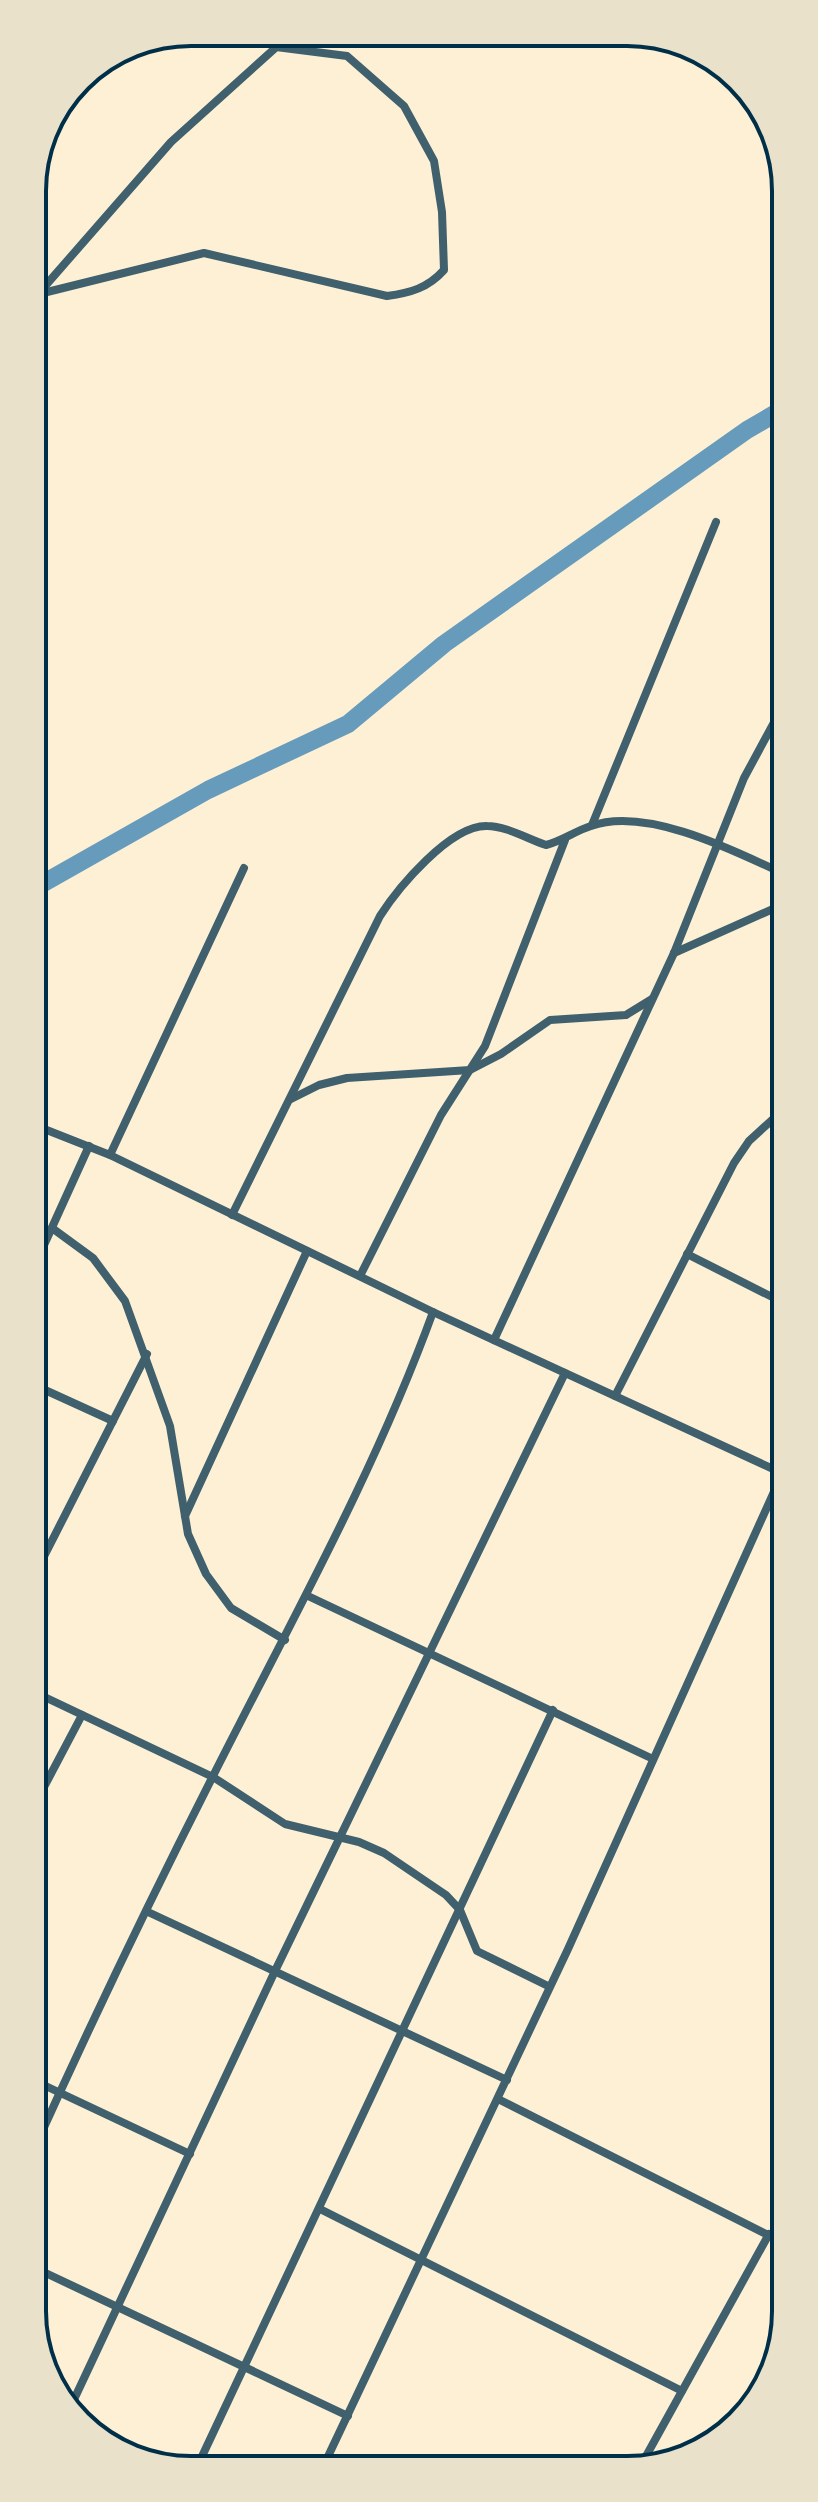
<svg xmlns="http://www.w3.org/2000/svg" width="818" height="2502" font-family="Inter,sans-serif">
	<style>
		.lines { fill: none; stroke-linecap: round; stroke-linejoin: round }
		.canal { stroke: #669bbc; stroke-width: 18 }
		.minor { stroke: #3f606c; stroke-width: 8 }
		.rim { fill: none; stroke: #003049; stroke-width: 4 }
	</style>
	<rect width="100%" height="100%" fill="#fdf0d5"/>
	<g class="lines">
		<!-- canal -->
		<polyline class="canal" points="33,889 208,790 348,724 444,644 747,430 783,409"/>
		<!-- minor -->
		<g class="minor">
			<polyline points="39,293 171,142 292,33"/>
			<path d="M 39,294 L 204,253 L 387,296 C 410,293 428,288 444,270 L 442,212 L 434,161 L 404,106 L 347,56 L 276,47"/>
			<polyline points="592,825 716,522"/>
			<polyline points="674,953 784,904"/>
			<polyline points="291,1099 319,1085 347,1078 470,1070 501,1054 550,1020 626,1015 652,999"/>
			<polyline points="34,1125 110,1155 433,1312 784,1474"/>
			<polyline points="110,1155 244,868"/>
			<path d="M 232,1215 L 380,916 C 398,888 450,825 487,826 C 506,826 528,839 546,845 C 562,841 575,831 591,826 C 646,806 735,851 784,874"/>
			<polyline points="52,1228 93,1258 125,1301 170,1426 188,1534 206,1574 231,1608 285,1640"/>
			<polyline points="687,1254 784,1303"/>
			<polyline points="34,1267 89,1146"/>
			<polyline points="360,1276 441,1115 485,1046 565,840"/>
			<polyline points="494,1340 674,953 744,778 784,704"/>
			<polyline points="34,1385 113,1421"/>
			<polyline points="615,1396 734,1163 749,1141 784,1109"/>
			<polyline points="185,1516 307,1251"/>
			<polyline points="34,1576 147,1354"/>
			<polyline points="308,1596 653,1759"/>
			<polyline points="34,1692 213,1777 285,1824 359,1842 384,1853 446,1895 460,1910 477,1951 548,1986"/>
			<polyline points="34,1806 82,1715"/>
			<polyline points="148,1912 507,2080"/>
			<polyline points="35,2081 190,2154"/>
			<polyline points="498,2099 786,2244"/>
			<path d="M 35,2147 C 91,2023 151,1898 213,1776 C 290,1623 374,1474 433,1312"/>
			<polyline points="320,2209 682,2391"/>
			<polyline points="35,2268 348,2416"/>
			<polyline points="70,2408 275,1971 565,1373"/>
			<polyline points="197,2467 553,1710"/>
			<polyline points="323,2467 568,1949 782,1474"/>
			<polyline points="640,2467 769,2234"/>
		</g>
	</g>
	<!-- crop -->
	<path d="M0 0H818V2502H0ZM191 46H627A145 145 0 0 1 772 191V2311A145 145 0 0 1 627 2456H191A145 145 0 0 1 46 2311V191A145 145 0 0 1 191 46Z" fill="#e9e1ca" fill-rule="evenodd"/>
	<path class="rim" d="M191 46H627A145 145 0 0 1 772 191V2311A145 145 0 0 1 627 2456H191A145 145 0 0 1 46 2311V191A145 145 0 0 1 191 46Z"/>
</svg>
